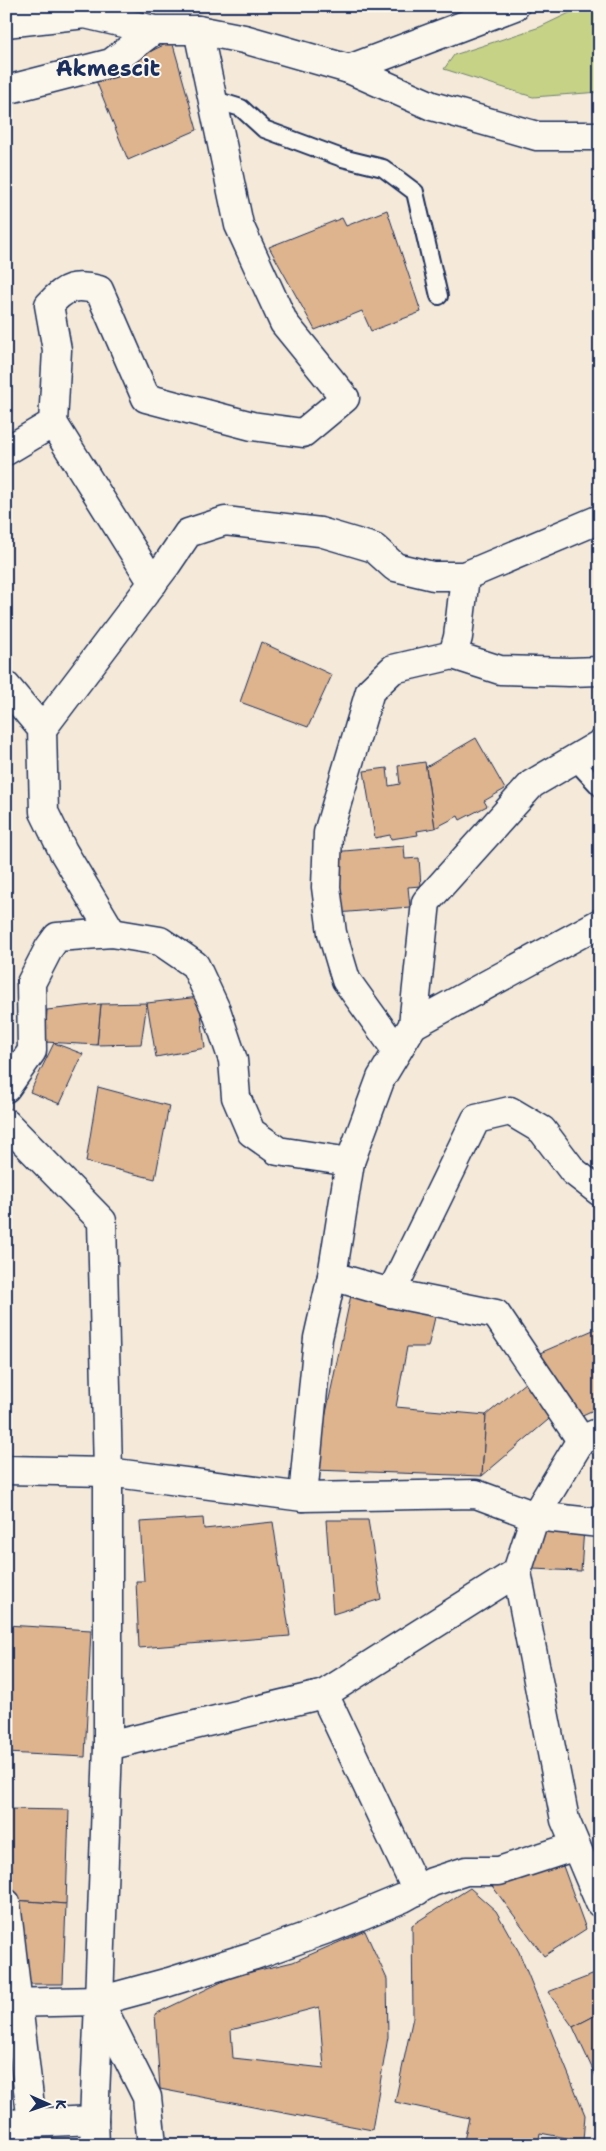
<svg xmlns="http://www.w3.org/2000/svg" width="606" height="2151" font-family="'Shantell Sans',sans-serif">
	<style>
		.green { fill: #c6d286; stroke: #708072 }
		.building { fill: #ddb48e; stroke: #1b2f5e; fill-rule: evenodd }
		.lines { fill: none; stroke-linecap: round; stroke-linejoin: round }
		.lane-casing { stroke: #1b2f5e; stroke-width: 20 }
		.street-casing { stroke: #1b2f5e; stroke-width: 31 }
		.secondary-casing { stroke: #1b2f5e; stroke-width: 31 }
		.lane { stroke: #fbf7ec; stroke-width: 16 }
		.street { stroke: #fbf7ec; stroke-width: 28 }
		.secondary { stroke: #fbf7ec; stroke-width: 28 }
		.labels { text-anchor: middle; dominant-baseline: central; stroke-width: 4; stroke-linejoin: round; paint-order: stroke }
		.district-label { font-size: 22px; font-weight: bold; fill: #1b2f5e; stroke: #fbf7ec }
	</style>
	<rect width="100%" height="100%" fill="#f5ead9"/>
	<filter id="ink" filterUnits="userSpaceOnUse"><feTurbulence type="fractalNoise" baseFrequency=".02" numOctaves="2"/><feDisplacementMap in="SourceGraphic" scale="10" xChannelSelector="R" yChannelSelector="G"/><feConvolveMatrix kernelMatrix="1 2 1 2 8 2 1 2 1" color-interpolation-filters="sRGB"/></filter>
	<g filter="url(#ink)">
		<!-- green -->
		<polygon class="green" points="584,6 600,6 600,92 533,97 444,69 454,55 540,27"/>
		<!-- building -->
		<g class="building">
			<polygon points="172,41 197,130 128,160 95,78"/>
			<polygon points="387,210 421,312 371,331 362,311 315,330 269,247 342,218 346,226"/>
			<polygon points="261,642 332,675 308,727 240,702"/>
			<polygon points="476,738 505,789 484,801 487,806 460,820 458,816 435,828 426,767"/>
			<polygon points="425,762 435,828 417,831 418,835 391,839 390,835 375,838 364,771 387,768 389,786 400,784 398,766"/>
			<polygon points="404,846 405,859 419,858 421,886 408,887 410,907 337,913 332,852"/>
			<polygon points="199,997 205,1048 156,1057 147,1003"/>
			<polygon points="147,1003 141,1044 97,1045 101,1004"/>
			<polygon points="101,1004 97,1045 45,1042 47,1010"/>
			<polygon points="54,1043 83,1054 60,1104 30,1092"/>
			<polygon points="98,1087 169,1106 155,1179 86,1162"/>
			<polygon points="351,1295 436,1313 428,1347 407,1347 396,1407 486,1415 482,1476 314,1470"/>
			<polygon points="600,1327 600,1407 576,1418 533,1356"/>
			<polygon points="526,1382 555,1414 482,1476 486,1415"/>
			<polygon points="203,1518 204,1529 273,1522 290,1636 139,1648 136,1581 144,1581 140,1522"/>
			<polygon points="326,1520 368,1520 381,1599 333,1614"/>
			<polygon points="584,1528 581,1571 532,1569 545,1531"/>
			<polygon points="6,1625 91,1630 85,1757 6,1753"/>
			<polygon points="6,1809 69,1810 66,1904 13,1900 6,1833"/>
			<polygon points="563,1866 586,1929 544,1956 487,1879"/>
			<polygon points="470,1888 496,1911 519,1952 585,2115 583,2141 540,2133 538,2145 463,2145 469,2118 395,2102 413,2017 412,1925"/>
			<polygon points="13,1900 66,1904 63,1984 23,1984"/>
			<path d="M 365,1931 L 387,1979 L 388,2037 L 372,2130 L 160,2089 L 155,2014 L 234,1976 L 293,1962 ZM 319,2007 L 324,2068 L 233,2058 L 231,2030 Z"/>
			<polygon points="600,1972 600,2013 573,2027 548,1992"/>
			<polygon points="600,2013 600,2082 599,2083 573,2027"/>
		</g>
		<g class="lines">
			<defs>
				<g id="lane">
					<polyline points="212,99 241,108 264,129 342,158 383,168 415,192 439,296"/>
					<polyline points="574,760 600,788"/>
				</g>
				<g id="street">
					<polyline points="6,23 85,14 154,30"/>
					<polyline points="349,69 432,106 537,136 600,136"/>
					<polyline points="6,90 111,63 154,30"/>
					<polyline points="53,423 153,583"/>
					<path d="M 6,451 L 53,423 L 57,350 L 49,305 C 66,286 75,284 99,290 L 146,398 L 252,426 L 303,433 L 345,398 L 284,323 L 239,225 L 198,30"/>
					<polyline points="453,655 458,637 465,576 600,519"/>
					<polyline points="6,686 42,729 44,812 63,851 112,933"/>
					<polyline points="42,729 167,564 188,533 225,521 320,532 374,548 395,567 433,576 465,576"/>
					<polyline points="413,1025 600,923"/>
					<polyline points="397,1051 346,980 332,933 326,887 328,833 370,691 393,669 453,655 500,670 569,672 600,671"/>
					<polyline points="6,1088 32,1051 31,983 49,948 57,937 112,933 160,941 195,965 216,1010 233,1060 236,1097 251,1132 278,1151 350,1162"/>
					<polyline points="6,1123 102,1221 108,1472 108,1746 99,2001 147,2097 152,2145"/>
					<polyline points="332,1276 391,1293 496,1314 581,1440"/>
					<polyline points="391,1293 476,1119 510,1111 542,1130 573,1171 600,1192"/>
					<polyline points="6,1470 108,1472"/>
					<polyline points="303,1497 318,1338 332,1276 350,1162 381,1078 413,1025 426,902 532,784 600,744"/>
					<polyline points="535,1516 600,1523"/>
					<polyline points="324,1694 417,1891"/>
					<polyline points="108,1746 324,1694 517,1572"/>
					<polyline points="6,1903 32,2123"/>
					<polyline points="6,2003 99,2001 169,1982 252,1956 333,1927 403,1898 432,1882 466,1871 499,1871 576,1846"/>
					<polyline points="6,2124 94,2120"/>
					<polyline points="95,2145 94,2120 99,2002"/>
				</g>
				<g id="secondary">
					<polyline points="154,30 198,30 244,39 349,69 515,6"/>
					<polyline points="108,1472 303,1497 476,1494 535,1516 581,1440 600,1432"/>
					<polyline points="535,1516 517,1572 565,1820 600,1903"/>
				</g>
			</defs>
			<!-- lane casing -->
			<use href="#lane" class="lane-casing"/>
			<!-- street casing -->
			<use href="#street" class="street-casing"/>
			<!-- secondary casing -->
			<use href="#secondary" class="secondary-casing"/>
			<!-- lane -->
			<use href="#lane" class="lane"/>
			<!-- street -->
			<use href="#street" class="street"/>
			<!-- secondary -->
			<use href="#secondary" class="secondary"/>
		</g>
	</g>
	<g class="labels">
		<!-- district labels -->
		<g class="district-label">
			<text x="108" y="68">Akmescit</text>
		</g>
	</g>
	<!-- margin -->
	<rect width="606" height="2151" fill="none" stroke="#fbf7ec" stroke-width="25"/>
	<rect x="12" y="12" width="581" height="2126" fill="none" stroke="#1b2f5e" stroke-width="2" filter="url(#ink)"/>
	<!-- north arrow -->
	<g transform="translate(48 2104) rotate(92)" stroke="#fbf7ec" stroke-width="4" paint-order="stroke">
	<path d="M0-4L9 19L0 12L-9 19Z" fill="#1b2f5e"/>
	<text y="-8" font-size="14" font-weight="bold" text-anchor="middle" fill="#1b2f5e">K</text>
	</g>
</svg>
